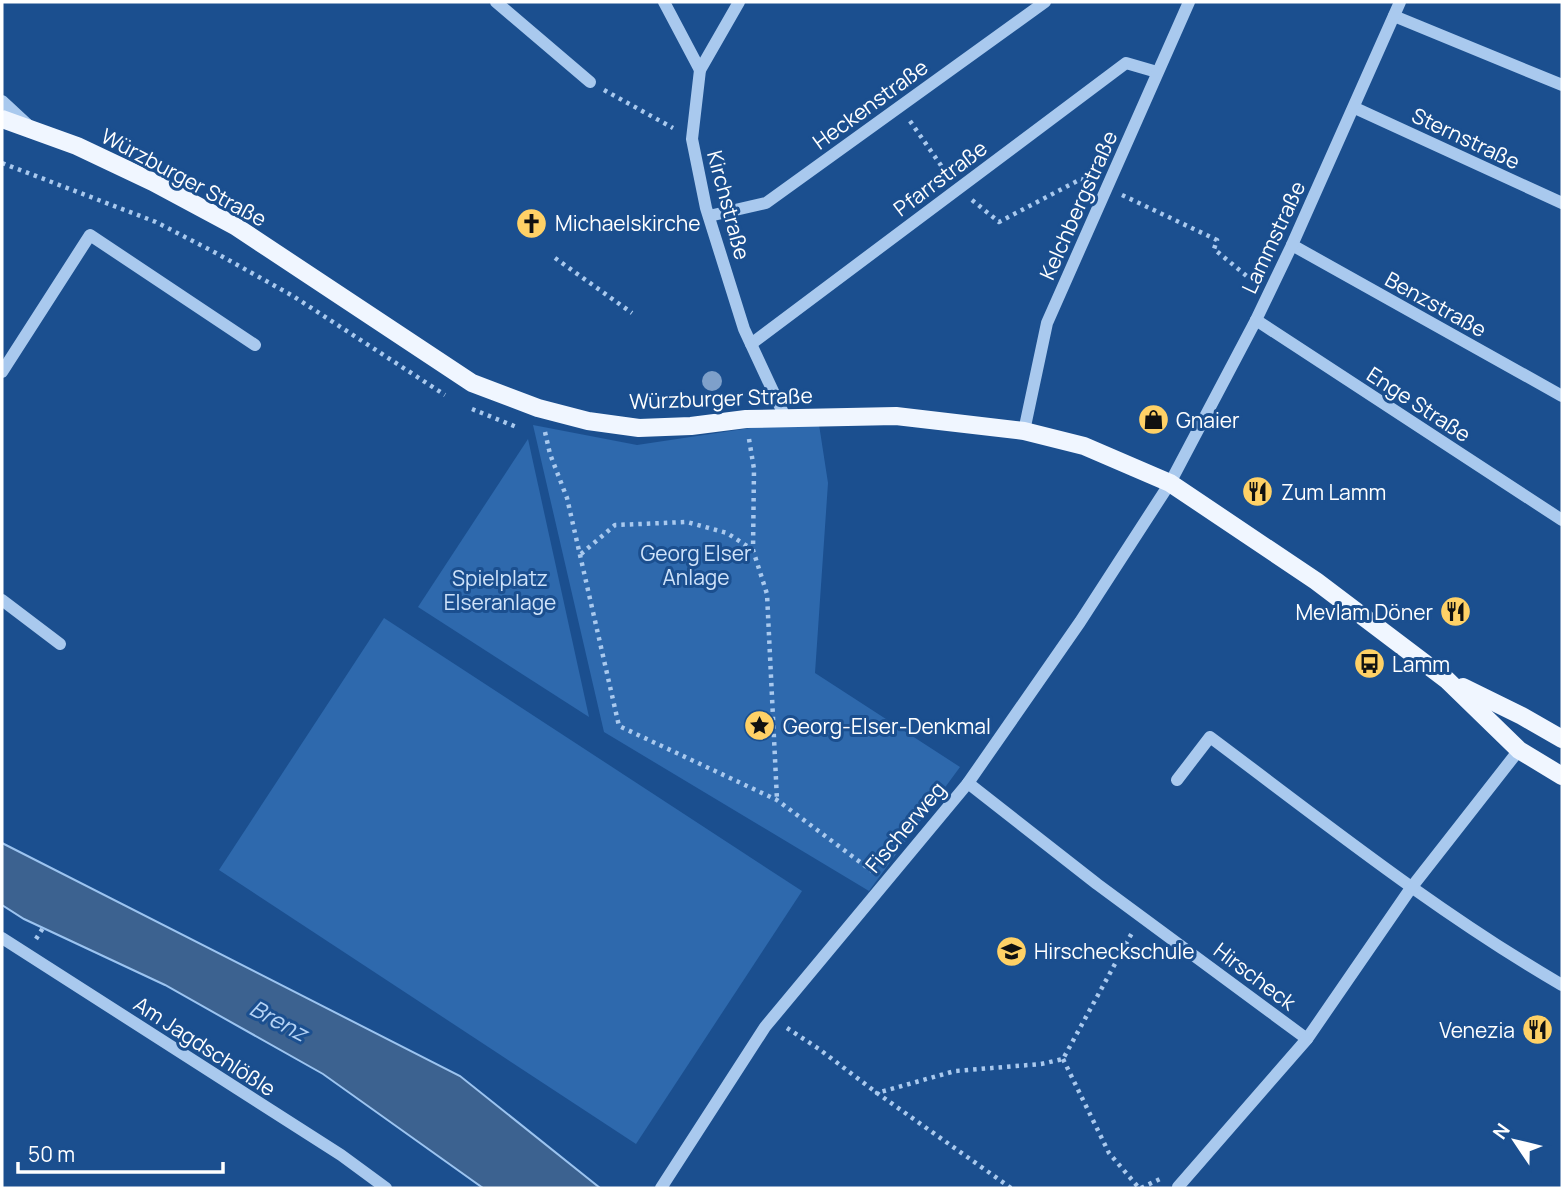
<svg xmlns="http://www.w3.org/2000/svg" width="1564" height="1190" font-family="Manrope,sans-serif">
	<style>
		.green { fill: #2e69ad }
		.water { fill: #3c6290; stroke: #9cc4f0; stroke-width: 2 }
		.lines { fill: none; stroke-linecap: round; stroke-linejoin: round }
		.path { stroke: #a9c9ee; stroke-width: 4.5; stroke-dasharray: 3.5 5; stroke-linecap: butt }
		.minor { stroke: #a9c9ee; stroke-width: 12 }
		.major { stroke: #f0f6ff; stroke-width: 18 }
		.tree { fill: #7ea0ca }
		.labels { text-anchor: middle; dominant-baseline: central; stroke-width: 6; stroke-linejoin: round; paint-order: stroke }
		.street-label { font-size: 21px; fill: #fff; stroke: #1b4f8f }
		.poi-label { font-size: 21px; fill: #fff; stroke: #1b4f8f; text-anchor: start }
		.park-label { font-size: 21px; fill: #cfe3fa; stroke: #1b4f8f }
		.water-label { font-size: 23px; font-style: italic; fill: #b5d3f5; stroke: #1b4f8f }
	</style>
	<rect width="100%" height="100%" fill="#1b4f8f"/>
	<!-- green -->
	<g class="green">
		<polygon points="818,418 828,483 815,673 960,767 869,891 604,732 533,425 637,445"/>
		<polygon points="528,439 589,717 418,607"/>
		<polygon points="384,618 802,891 636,1144 219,870"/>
	</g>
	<!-- water -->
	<polygon class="water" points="2,843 460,1076 600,1188 483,1188 323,1074 165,985 24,919 2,905"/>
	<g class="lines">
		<!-- path -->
		<g class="path">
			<polyline points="604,90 673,128"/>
			<polyline points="910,121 947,174"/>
			<polyline points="2,163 156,222 216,253 293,296 445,395"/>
			<polyline points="1122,195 1217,240 1214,249 1254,282"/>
			<polyline points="972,200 999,222 1081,179 1088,181"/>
			<polyline points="555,258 632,313"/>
			<polyline points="472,409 519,428"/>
			<polyline points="545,432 550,454 567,498 619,726 777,800 872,871"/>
			<polyline points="749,439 754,469 753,550 767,594 777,800"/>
			<polyline points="581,554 615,525 687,522 727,533 753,550"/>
			<polyline points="36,939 43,928"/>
			<polyline points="787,1028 819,1049 877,1093"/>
			<polyline points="1063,1059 1109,1153 1139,1188"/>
			<polyline points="1011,1188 877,1093 955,1071 1041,1064 1063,1059 1133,931"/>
			<polyline points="1141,1188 1162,1178"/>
		</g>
		<!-- minor -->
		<g class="minor">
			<polyline points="496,2 590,82"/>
			<polyline points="664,2 700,70"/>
			<polyline points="739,2 700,70 692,139 706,208 744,329 785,417"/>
			<polyline points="1394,16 1562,85"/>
			<polyline points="2,101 30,127"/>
			<polyline points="1355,108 1562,203"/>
			<polyline points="709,216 766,203 1045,2"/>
			<polyline points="1292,245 1562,396"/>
			<polyline points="1256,320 1562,520"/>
			<polyline points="751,344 1126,63 1157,72"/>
			<polyline points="2,372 90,235 255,345"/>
			<polyline points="1024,431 1047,323 1189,2"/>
			<polyline points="2,600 60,644"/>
			<path d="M 1177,780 L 1210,737 C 1325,823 1438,913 1562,985"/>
			<polyline points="968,783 1097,884 1307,1039 1411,888 1519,750"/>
			<polyline points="2,938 341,1155 386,1188"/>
			<polyline points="1178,1187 1307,1039"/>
			<polyline points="661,1188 765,1027 968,783 1080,622 1170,483 1256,320 1292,245 1400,2"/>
		</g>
		<!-- major -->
		<g class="major">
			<polyline points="2,119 77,146 153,182 235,226 472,383 538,408 588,421 639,428 691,426 746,419 896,416 1024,431 1084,446 1170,483 1316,581 1447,680 1519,750 1562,776"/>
			<polyline points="1463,687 1522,716 1562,739"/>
		</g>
	</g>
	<!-- trees -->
	<circle class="tree" cx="712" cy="381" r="10"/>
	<!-- icons -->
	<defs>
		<symbol id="church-disc" viewBox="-11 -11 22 22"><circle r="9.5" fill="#ffd166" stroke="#1b4f8f"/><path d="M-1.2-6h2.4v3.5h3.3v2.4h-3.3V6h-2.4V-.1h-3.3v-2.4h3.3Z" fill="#111"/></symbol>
		<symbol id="shop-disc" viewBox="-11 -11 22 22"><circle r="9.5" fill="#ffd166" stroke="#1b4f8f"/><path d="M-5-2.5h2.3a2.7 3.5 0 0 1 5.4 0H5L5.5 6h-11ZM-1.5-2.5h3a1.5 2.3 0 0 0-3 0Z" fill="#111"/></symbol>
		<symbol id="restaurant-disc" viewBox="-11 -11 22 22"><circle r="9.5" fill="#ffd166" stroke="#1b4f8f"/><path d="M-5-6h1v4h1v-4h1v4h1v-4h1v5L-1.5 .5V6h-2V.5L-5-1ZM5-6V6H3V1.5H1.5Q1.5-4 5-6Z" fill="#111"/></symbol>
		<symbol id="bus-disc" viewBox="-11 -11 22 22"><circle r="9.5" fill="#ffd166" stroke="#1b4f8f"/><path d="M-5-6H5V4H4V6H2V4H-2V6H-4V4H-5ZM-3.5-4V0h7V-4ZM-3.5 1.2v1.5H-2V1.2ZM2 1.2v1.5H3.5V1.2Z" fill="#111"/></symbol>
		<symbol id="sight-disc" viewBox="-11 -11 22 22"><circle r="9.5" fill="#ffd166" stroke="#1b4f8f"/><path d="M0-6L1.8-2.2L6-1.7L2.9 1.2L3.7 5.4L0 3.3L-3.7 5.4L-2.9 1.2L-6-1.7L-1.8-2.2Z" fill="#111"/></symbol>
		<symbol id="school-disc" viewBox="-11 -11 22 22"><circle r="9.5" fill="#ffd166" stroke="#1b4f8f"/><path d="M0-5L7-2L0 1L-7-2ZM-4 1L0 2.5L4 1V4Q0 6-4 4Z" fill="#111"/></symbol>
	</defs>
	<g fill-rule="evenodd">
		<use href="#church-disc" x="514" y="206" width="35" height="35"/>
		<use href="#shop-disc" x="1136" y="402" width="35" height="35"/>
		<use href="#restaurant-disc" x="1240" y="474" width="35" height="35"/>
		<use href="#restaurant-disc" x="1438" y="594" width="35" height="35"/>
		<use href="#bus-disc" x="1352" y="646" width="35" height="35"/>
		<use href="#sight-disc" x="742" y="708" width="35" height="35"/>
		<use href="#school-disc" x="994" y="934" width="35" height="35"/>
		<use href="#restaurant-disc" x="1520" y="1012" width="35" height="35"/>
	</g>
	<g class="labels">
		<!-- street labels -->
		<g class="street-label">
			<text transform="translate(870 104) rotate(-36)">Heckenstraße</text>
			<text transform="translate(1466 138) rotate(25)">Sternstraße</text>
			<text transform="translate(184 177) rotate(28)">Würzburger Straße</text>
			<text transform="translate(940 178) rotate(-37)">Pfarrstraße</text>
			<text transform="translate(729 205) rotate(75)">Kirchstraße</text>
			<text transform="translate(1078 205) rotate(-66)">Kelchbergstraße</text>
			<text transform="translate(1273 237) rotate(-65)">Lammstraße</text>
			<text transform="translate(1436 304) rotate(29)">Benzstraße</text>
			<text transform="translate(721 398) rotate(-2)">Würzburger Straße</text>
			<text transform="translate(1419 404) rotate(33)">Enge Straße</text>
			<text transform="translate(905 827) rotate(-50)">Fischerweg</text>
			<text transform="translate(1255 976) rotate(37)">Hirscheck</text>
			<text transform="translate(205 1046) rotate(33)">Am Jagdschlößle</text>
		</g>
		<!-- poi labels -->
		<g class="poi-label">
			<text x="555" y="223">Michaelskirche</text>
			<text x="1176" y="420">Gnaier</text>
			<text x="1281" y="492">Zum Lamm</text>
			<text x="1433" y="612" text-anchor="end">Mevlam Döner</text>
			<text x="1392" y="664">Lamm</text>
			<text x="783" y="726">Georg-Elser-Denkmal</text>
			<text x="1034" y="951">Hirscheckschule</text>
			<text x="1515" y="1030" text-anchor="end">Venezia</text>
		</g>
		<!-- park labels -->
		<g class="park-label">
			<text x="696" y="553">Georg Elser<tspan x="696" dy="24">Anlage</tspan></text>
			<text x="500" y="578">Spielplatz<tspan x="500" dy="24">Elseranlage</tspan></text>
		</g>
		<!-- water labels -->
		<g class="water-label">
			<text transform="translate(279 1020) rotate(28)">Brenz</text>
		</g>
	</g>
	<!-- border -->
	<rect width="1564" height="1190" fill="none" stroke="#ffffff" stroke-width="7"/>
	<!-- north arrow -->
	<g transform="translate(1515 1141) rotate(305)" stroke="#1b4f8f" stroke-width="5" paint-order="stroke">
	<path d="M0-5L12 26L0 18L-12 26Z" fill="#ffffff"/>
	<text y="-10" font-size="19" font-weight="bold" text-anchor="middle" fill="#ffffff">N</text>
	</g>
	<!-- scale -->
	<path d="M18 1162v10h205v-10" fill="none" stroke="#ffffff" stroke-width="3.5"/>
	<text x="28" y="1162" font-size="21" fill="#ffffff" stroke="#1b4f8f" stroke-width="5" paint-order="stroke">50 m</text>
</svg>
